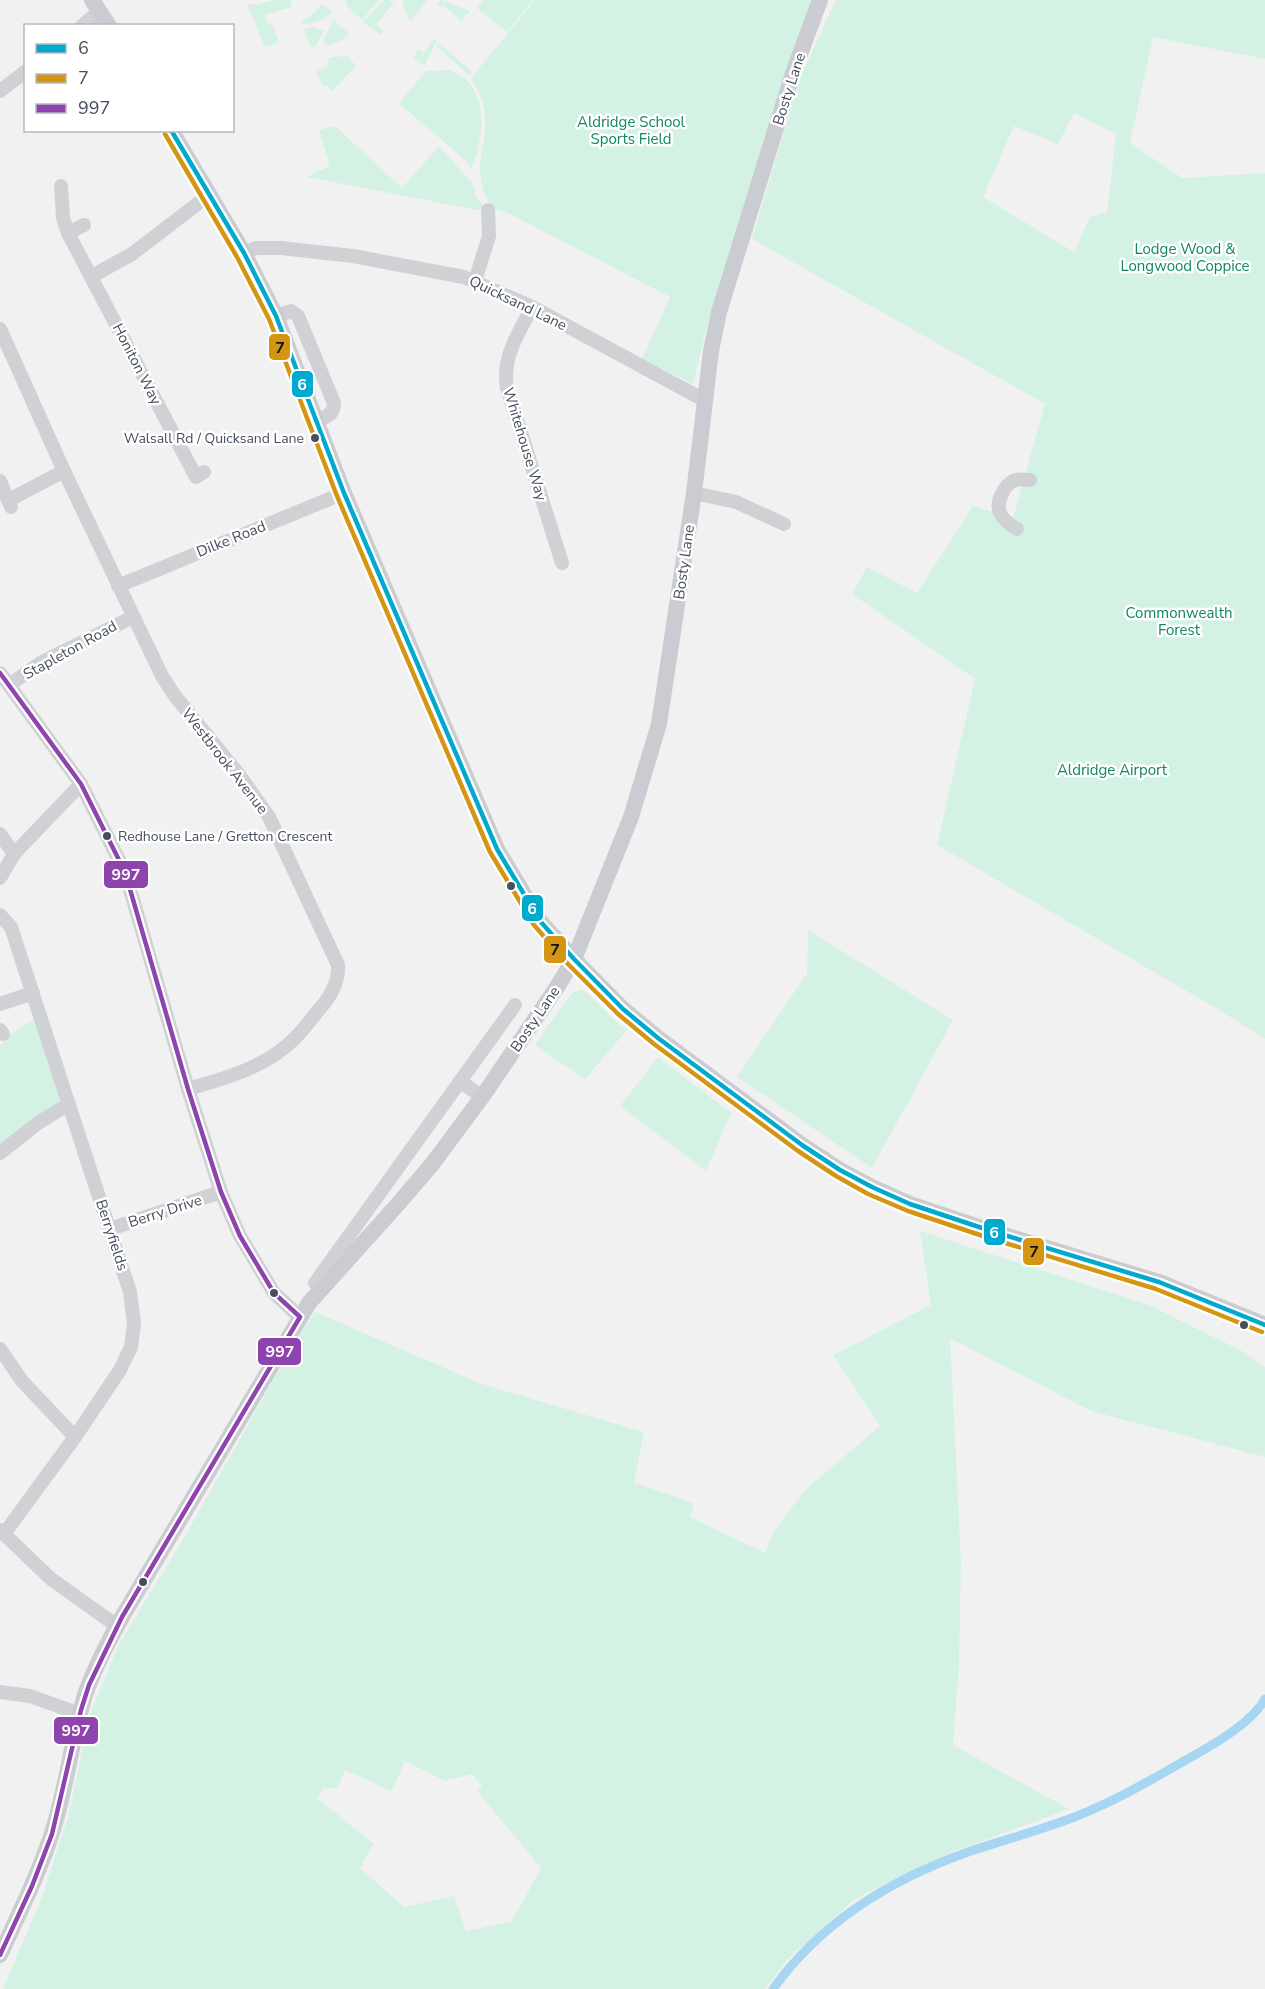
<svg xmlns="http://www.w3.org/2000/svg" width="1265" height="1989" font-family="'Nunito Sans',sans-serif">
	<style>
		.green { fill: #d4f2e4; fill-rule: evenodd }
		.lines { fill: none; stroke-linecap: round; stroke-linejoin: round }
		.canal { stroke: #a6d6f2; stroke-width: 9 }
		.minor { stroke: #cfd1d5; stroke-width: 14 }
		.major { stroke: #caccd2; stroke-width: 16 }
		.bus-1-casing { stroke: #fff; stroke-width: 9 }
		.bus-2-casing { stroke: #fff; stroke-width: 9 }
		.bus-3-casing { stroke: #fff; stroke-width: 9 }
		.bus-1 { stroke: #00a9ce; stroke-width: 4.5 }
		.bus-2 { stroke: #d49513; stroke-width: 4.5 }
		.bus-3 { stroke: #8e44ad; stroke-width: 4.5 }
		.bus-dot { fill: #464f5f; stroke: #fff; stroke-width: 2 }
		.labels { text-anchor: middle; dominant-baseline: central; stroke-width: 5; stroke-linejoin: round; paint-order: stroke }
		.bus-label { font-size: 14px; fill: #464f5f; stroke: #fff; text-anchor: end }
		.street-label { font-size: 15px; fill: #464f5f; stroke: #fff }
		.park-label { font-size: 15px; fill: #10875f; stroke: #fff }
		.line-badge { stroke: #fff; stroke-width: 2 }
		.badge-label { font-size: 16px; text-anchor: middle; font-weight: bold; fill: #fff }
		.pale-badge-label { font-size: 16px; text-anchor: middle; font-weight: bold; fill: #111 }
	</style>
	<rect width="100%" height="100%" fill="#f2f1f1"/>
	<!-- green -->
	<g class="green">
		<polygon points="274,0 290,0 292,7 265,15 268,24 272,24 279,42 265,47 248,6 249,4 254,5"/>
		<polygon points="346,0 379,0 362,20 347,6"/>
		<polygon points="384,0 390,0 394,3 376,24 383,31 380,35 363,22"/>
		<polygon points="404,0 428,0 410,21 402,3"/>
		<polygon points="440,0 470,11 461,21 443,5 441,7 437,4"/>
		<polygon points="483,0 533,0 507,32 477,8"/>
		<path d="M 535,0 L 812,0 L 710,314 L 693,384 L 642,359 L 670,297 L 506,212 C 492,210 489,205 484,192 C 474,161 487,146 485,118 C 485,104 478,90 471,78 Z"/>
		<path d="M 836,0 L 1265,0 L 1265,59 L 1153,37 L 1130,143 L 1182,178 L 1265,173 L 1265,1039 L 1219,1010 L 937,845 L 975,679 L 852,594 L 867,567 L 917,593 L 973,506 L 1013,518 L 1045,404 L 752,239 L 800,78 ZM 1074,113 L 1116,134 L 1107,212 L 1090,217 L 1074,252 L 983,197 L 1014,126 L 1058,144 Z"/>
		<polygon points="322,4 332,12 325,19 303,25 301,21 312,15"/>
		<polygon points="333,20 349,33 342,40 327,45 323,41"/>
		<polygon points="313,27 324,31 316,46 311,48 304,29"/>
		<polygon points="434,39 437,41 424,66 413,58 418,49 424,53"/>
		<polygon points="439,43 472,72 469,75 436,46"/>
		<polygon points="348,56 356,66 332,91 327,85 323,87 316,70 327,67 328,59 332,57"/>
		<path d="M 449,70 C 491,84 485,138 471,169 L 465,160 L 399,103 L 426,71 Z"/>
		<polygon points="335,126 402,188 439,146 472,183 476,196 484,207 483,211 306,177 330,166 319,130"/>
		<polygon points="808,930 953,1020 872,1168 737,1077 807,973"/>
		<path d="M 583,990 C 599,1002 610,1019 627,1030 L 585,1079 L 535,1045 L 564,1003 L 575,991 Z"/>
		<polygon points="37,1017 65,1101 0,1146 0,1047 7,1037"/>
		<polygon points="658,1057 731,1113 706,1171 620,1106"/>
		<path d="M 920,1231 L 1149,1305 L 1244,1352 L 1265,1367 L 1265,1457 L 1091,1411 L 950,1338 L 961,1560 L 959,1665 L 953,1745 L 1069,1809 L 949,1853 L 855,1899 L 787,1960 L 765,1989 L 3,1989 L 42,1897 L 69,1814 L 89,1716 L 119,1644 L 182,1541 L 299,1335 L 315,1312 L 482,1384 L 644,1432 L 634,1483 L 694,1503 L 690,1517 L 765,1553 L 772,1534 L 804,1491 L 880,1426 L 833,1355 L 931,1305 ZM 405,1761 L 445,1781 L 472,1774 L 482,1786 L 477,1791 L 541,1868 L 512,1921 L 466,1931 L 454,1896 L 404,1907 L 360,1868 L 374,1844 L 317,1798 L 324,1788 L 338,1788 L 345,1770 L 392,1791 Z"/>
	</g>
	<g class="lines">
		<!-- canal -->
		<path class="canal" d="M 773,1989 C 821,1922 892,1879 968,1852 C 1004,1840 1041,1830 1077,1816 C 1115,1801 1151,1780 1186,1760 C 1211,1746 1251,1724 1265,1699"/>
		<!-- minor -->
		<g class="minor">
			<polyline points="82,26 100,11"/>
			<polyline points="0,91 26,71"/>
			<polyline points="61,186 63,218 68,233 196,477 204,472"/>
			<polyline points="68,233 84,225"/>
			<polyline points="244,253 256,248 281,248 353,256 464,277 532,307 704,400"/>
			<polyline points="92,276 132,254 209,195"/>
			<polyline points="475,281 489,236 488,210"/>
			<path d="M 532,307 C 518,335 502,356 507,388 L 562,563"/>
			<path d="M 276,316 L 291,311 L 298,316 L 334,403 C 334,415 326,417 317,420"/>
			<path d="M 0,329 L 64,471 L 162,676 L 175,696 L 240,776 L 269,817 L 338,965 C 339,984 329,999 316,1013 C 310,1021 303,1030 295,1038 C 267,1067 226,1078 188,1089"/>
			<polyline points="0,481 11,507"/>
			<polyline points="694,493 736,502 784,524"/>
			<polyline points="9,500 64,471"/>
			<path d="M 1017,529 C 1003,521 993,510 1002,494 C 1004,488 1009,483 1015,480 C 1019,479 1026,480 1030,480"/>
			<polyline points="118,586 344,493"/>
			<polyline points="0,673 81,784 125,872 188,1089 221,1192 240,1236 261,1271 274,1293 300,1317"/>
			<polyline points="9,685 42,662 133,617"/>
			<polyline points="0,834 14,854"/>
			<polyline points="0,878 14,854 81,784"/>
			<polyline points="0,915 11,927 130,1292 134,1323 131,1347 120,1370 75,1437 4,1534"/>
			<polyline points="0,1004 33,993"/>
			<polyline points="0,1030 3,1034"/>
			<polyline points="460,1081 482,1097"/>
			<polyline points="0,1153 38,1123 69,1104"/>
			<polyline points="110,1229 221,1192"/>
			<polyline points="315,1283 515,1005"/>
			<polyline points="0,1349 22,1381 75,1437"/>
			<polyline points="0,1530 51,1579 117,1626"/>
			<polyline points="0,1692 30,1696 80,1714"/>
		</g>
		<!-- major -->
		<g class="major">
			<polyline points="92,0 109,26"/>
			<polyline points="171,130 244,253 276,316 344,493 497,849 540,921 574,959 623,1009 658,1038 802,1145 840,1170 872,1187 910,1204 991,1231 1159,1282 1265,1325"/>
			<path d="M 0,1955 C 21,1909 44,1864 57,1816 C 68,1776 73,1735 85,1695 C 94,1668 108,1642 122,1617 L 309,1303 L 398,1204 L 433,1163 L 482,1097 L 557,987 L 574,959 L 631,817 L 659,724 L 694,493 L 711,351 L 719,312 L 793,73 L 820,0"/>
		</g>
		<defs>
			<polyline id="bus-1" points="171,130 244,253 276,316 344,493 497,849 540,921 574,959 623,1009 658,1038 802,1145 840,1170 872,1187 910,1204 991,1231 1159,1282 1265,1325"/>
			<polyline id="bus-2" points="165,134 237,257 269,319 337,496 490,852 534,925 568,964 618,1014 654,1044 798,1151 836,1176 868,1194 908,1211 989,1238 1156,1289 1262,1332"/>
			<polyline id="bus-3" points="0,673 81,784 125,872 188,1089 221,1192 240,1236 274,1293 300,1317 122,1617 89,1685 81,1710 52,1834 32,1886 0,1955"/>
		</defs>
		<!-- bus-1 casing -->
		<use href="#bus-1" class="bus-1-casing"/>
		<!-- bus-2 casing -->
		<use href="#bus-2" class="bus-2-casing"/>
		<!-- bus-3 casing -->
		<use href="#bus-3" class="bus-3-casing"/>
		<!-- bus-1 -->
		<use href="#bus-1" class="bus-1"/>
		<!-- bus-2 -->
		<use href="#bus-2" class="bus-2"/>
		<!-- bus-3 -->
		<use href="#bus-3" class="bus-3"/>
	</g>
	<!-- markers -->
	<g class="bus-dot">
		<circle cx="315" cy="438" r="5"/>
		<circle cx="107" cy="836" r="5"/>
		<circle cx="511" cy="886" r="5"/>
		<circle cx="274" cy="1293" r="5"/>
		<circle cx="1244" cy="1325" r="5"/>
		<circle cx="143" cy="1582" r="5"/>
	</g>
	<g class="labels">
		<!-- bus labels -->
		<g class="bus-label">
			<text x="304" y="438">Walsall Rd / Quicksand Lane</text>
			<text x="118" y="836" text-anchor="start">Redhouse Lane / Gretton Crescent</text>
		</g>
		<!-- street labels -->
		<g class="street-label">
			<text transform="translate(789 89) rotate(-72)">Bosty Lane</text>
			<text transform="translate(518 303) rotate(26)">Quicksand Lane</text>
			<text transform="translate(137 364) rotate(63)">Honiton Way</text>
			<text transform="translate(525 444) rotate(73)">Whitehouse Way</text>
			<text transform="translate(231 539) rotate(-22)">Dilke Road</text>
			<text transform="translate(684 562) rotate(-82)">Bosty Lane</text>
			<text transform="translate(70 650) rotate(-29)">Stapleton Road</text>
			<text transform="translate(225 761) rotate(52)">Westbrook Avenue</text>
			<text transform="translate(535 1019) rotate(-56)">Bosty Lane</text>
			<text transform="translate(165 1211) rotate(-18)">Berry Drive</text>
			<text transform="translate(112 1235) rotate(72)">Berryfields</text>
		</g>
		<!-- park labels -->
		<g class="park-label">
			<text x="631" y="122">Aldridge School<tspan x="631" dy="17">Sports Field</tspan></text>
			<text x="1185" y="249">Lodge Wood &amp;<tspan x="1185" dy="17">Longwood Coppice</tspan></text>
			<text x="1179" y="613">Commonwealth<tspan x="1179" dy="17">Forest</tspan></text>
			<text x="1112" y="770">Aldridge Airport</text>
		</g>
	</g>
	<g class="line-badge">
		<rect x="268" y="333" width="23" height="28" rx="6" fill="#d49513"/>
		<rect x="291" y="370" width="23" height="28" rx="6" fill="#00a9ce"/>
		<rect x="103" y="860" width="46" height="29" rx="6" fill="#8e44ad"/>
		<rect x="521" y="894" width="23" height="28" rx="6" fill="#00a9ce"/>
		<rect x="543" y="935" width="24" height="29" rx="6" fill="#d49513"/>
		<rect x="983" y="1218" width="23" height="28" rx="6" fill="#00a9ce"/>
		<rect x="1022" y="1237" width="23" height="29" rx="6" fill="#d49513"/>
		<rect x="257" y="1337" width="45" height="29" rx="6" fill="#8e44ad"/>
		<rect x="53" y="1716" width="46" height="29" rx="6" fill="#8e44ad"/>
	</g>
	<g class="badge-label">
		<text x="302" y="390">6</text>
		<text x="126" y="880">997</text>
		<text x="532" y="914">6</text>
		<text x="994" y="1238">6</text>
		<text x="280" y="1357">997</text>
		<text x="76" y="1736">997</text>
	</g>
	<g class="pale-badge-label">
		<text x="280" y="353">7</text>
		<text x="555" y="955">7</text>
		<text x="1034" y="1257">7</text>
	</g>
	<!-- legend -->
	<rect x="24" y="24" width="210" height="108" fill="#ffffff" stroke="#b5b9bf" stroke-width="1.5"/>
	<rect x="36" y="44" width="30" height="9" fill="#00a9ce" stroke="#b5b9bf" stroke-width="1.5"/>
	<text x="78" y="54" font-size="18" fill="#464f5f">6</text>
	<rect x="36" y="74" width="30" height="9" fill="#d49513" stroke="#b5b9bf" stroke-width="1.5"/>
	<text x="78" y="84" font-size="18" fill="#464f5f">7</text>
	<rect x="36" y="104" width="30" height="9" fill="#8e44ad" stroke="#b5b9bf" stroke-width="1.5"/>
	<text x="78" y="114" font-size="18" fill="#464f5f">997</text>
</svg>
